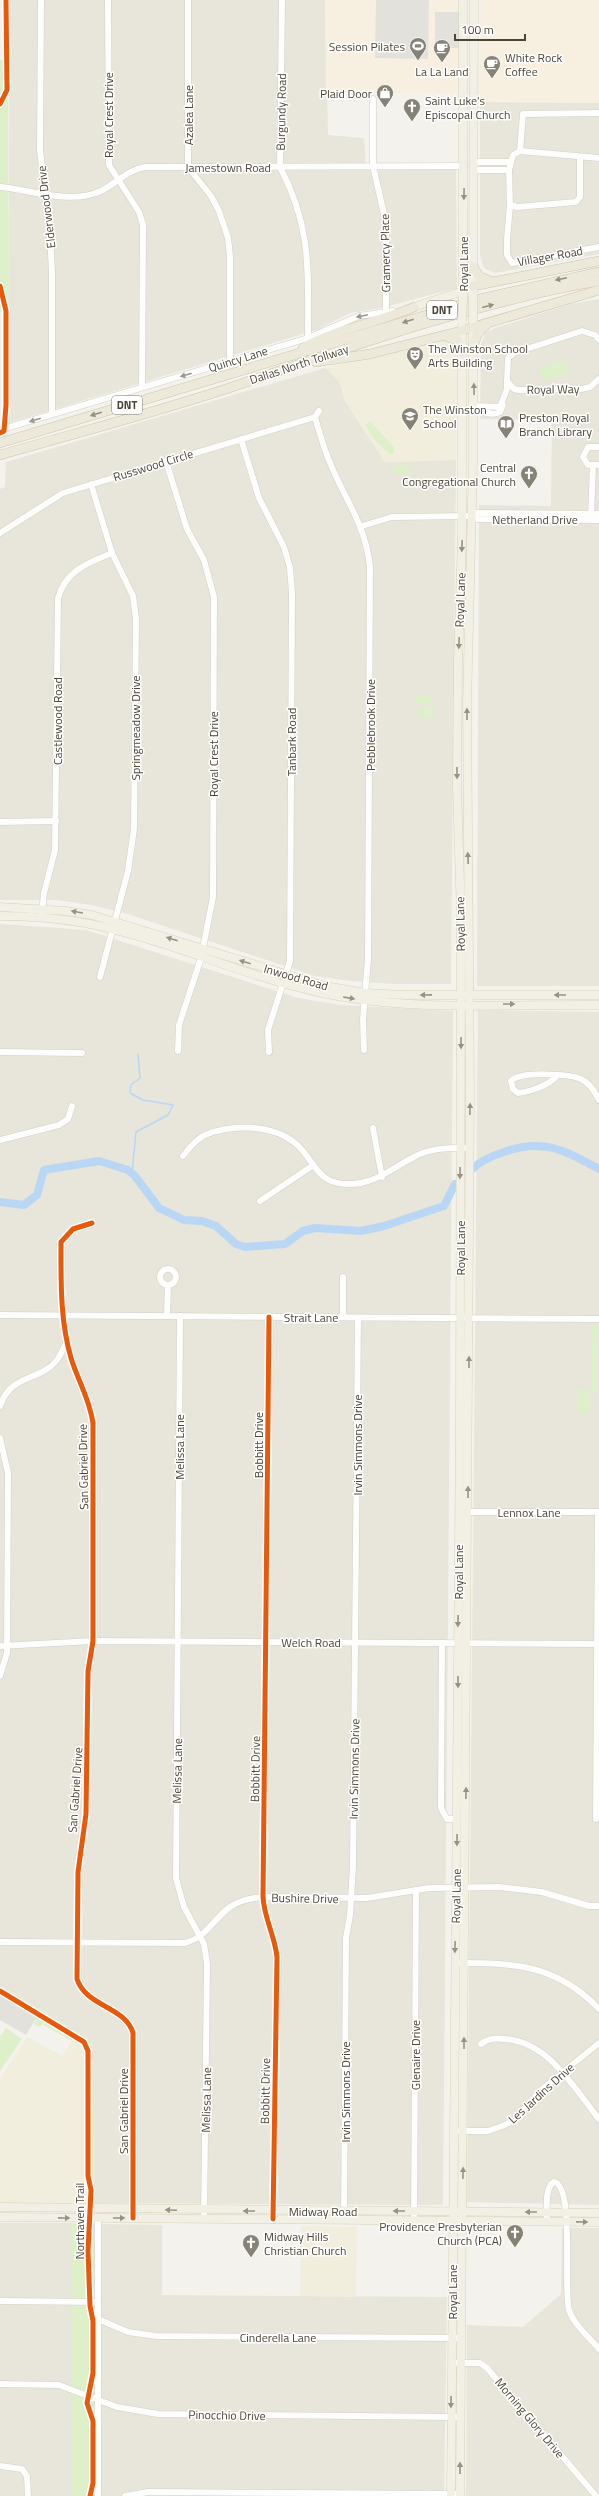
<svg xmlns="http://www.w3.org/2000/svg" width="599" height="2496" font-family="'Titillium Web',sans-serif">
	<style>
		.residential { fill: #e8e5da }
		.commercial { fill: #f7efdf }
		.education { fill: #f2eede }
		.green { fill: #ddf0ca }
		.parking { fill: #e2e1db }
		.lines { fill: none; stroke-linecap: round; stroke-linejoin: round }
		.stream { stroke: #b9d7f5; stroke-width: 1.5 }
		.river { stroke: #b9d7f5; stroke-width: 8 }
		.minor-casing { stroke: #d1d0ca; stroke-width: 7 }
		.major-casing { stroke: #d8d2b8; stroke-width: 9 }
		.highway-casing { stroke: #cec3a6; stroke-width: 10 }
		.minor { stroke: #fdfdfc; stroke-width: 6 }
		.major { stroke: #f2f0e5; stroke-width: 8 }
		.highway { stroke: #ede9da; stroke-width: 9 }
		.major-bridge-casing { stroke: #d8d2b8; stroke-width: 9; stroke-linecap: butt }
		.major-bridge { stroke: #f2f0e5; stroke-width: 8 }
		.cycleway-casing { stroke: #fff; stroke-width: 8 }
		.cycleway { stroke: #e8590c; stroke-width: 5 }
		.oneway { fill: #969285 }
		.oneway2 { fill: #948f80 }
		.oneway3 { fill: #9b988f }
		.labels { text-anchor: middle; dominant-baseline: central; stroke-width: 3; stroke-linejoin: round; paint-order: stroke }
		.shield { fill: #fff; stroke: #817d72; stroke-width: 1 }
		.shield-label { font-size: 11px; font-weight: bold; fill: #4b4536 }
		.poi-label { font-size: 12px; fill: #4b4536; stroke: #fff; text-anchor: start }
		.street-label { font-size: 12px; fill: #4b4536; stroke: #fff }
	</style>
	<rect width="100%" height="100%" fill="#f3f2ed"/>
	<!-- residential -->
	<g class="residential">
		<polygon points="9,0 325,0 328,135 364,138 366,170 456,169 457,288 381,308 350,313 319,329 9,423"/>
		<polygon points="480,102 599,103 599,254 495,273 484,268 480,255"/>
		<polygon points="599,299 599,986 477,986 479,505 551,506 552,420 480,419 481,345 485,333 495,328 571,304"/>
		<polygon points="325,368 339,381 345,401 385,462 456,460 451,984 395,984 351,981 315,976 128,914 91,905 57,900 0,900 0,489 5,487 6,462"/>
		<polygon points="0,924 86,930 298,998 340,1005 453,1011 443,2205 94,2203 92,2041 0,1986"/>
		<polygon points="478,1010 599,1012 599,2205 467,2202"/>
		<rect x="0" y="2223" width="72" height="273"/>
		<polygon points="94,2224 162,2225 162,2295 447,2297 444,2496 95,2496"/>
		<polygon points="562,2228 599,2228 599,2496 466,2496 467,2325 523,2327 561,2294"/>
	</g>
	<!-- commercial -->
	<g class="commercial">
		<polygon points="325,0 458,0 458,93 326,93"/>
		<polygon points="481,0 599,0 599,103 480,102"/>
	</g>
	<!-- education -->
	<g class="education">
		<polygon points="445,341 451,344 457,353 456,460 385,462 345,401 339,381 325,368"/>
		<polygon points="27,2037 62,2056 74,2038 86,2049 85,2178 88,2179 88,2203 0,2203 0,2079"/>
		<polygon points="301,2226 357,2227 356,2297 300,2296"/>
	</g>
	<!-- green -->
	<g class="green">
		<polygon points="0,60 8,60 9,313 0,312"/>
		<polygon points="564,360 569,372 544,381 540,368"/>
		<polygon points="370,421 394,447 394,453 390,454 377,443 365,425"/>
		<rect x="394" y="465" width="16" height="9"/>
		<polygon points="431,695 431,704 416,704 416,696"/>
		<rect x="418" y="708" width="16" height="9"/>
		<polygon points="592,1326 599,1326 597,1392 592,1392"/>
		<polygon points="586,1388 589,1393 589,1413 578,1413 576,1390"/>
		<polygon points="0,1986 92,2041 94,2203 88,2203 88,2179 85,2179 86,2049 74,2038 72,2041 42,2024 40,2027 34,2024 38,2015 0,1993"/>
		<polygon points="6,2028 22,2039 0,2071 0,2037"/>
		<polygon points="72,2223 94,2224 95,2496 72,2496"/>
	</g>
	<!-- parking -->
	<g class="parking">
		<polygon points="376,0 429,0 428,59 375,58"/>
		<rect x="435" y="12" width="25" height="36"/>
		<polygon points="0,1993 38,2015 26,2035 0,2020"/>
	</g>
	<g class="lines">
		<!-- stream -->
		<polyline class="stream" points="132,1173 136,1132 168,1115 173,1105 143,1100 130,1093 131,1085 140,1078 138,1054"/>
		<!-- river -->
		<g class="river">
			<path d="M 472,1169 C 482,1160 491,1156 504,1152 C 543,1138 564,1150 599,1169"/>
			<polyline points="0,1202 24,1205 37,1195 44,1170 99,1161 128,1170 135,1176 159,1208 184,1220 202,1221 216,1226 236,1244 245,1247 285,1244 303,1231 315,1228 361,1231 384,1226 444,1206 455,1184"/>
		</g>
		<defs>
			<g id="minor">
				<polyline points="41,0 40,150 50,233 52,273 52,414"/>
				<polyline points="108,0 109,165 139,212 143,225 142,387"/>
				<polyline points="188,0 188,167 211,196 219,211 228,238 230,256 230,362"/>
				<path d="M 282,0 L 280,167 C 312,228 308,271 308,338"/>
				<polyline points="373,99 373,166 386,223 386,313"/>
				<polyline points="520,151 523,114 599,113"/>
				<polyline points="599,158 520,151 513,155 509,170 510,205 507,239 507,255 512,263 599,247"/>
				<polyline points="473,162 510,162"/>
				<polyline points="473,170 509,170"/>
				<path d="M 0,187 C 32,190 71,205 101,191 C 117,183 127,170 145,167 L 464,166"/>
				<polyline points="510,205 517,207 576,202 580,197 580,157"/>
				<polyline points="599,340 595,335 582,331 514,353 508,358 507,381 514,389 518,390 581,389 590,387 599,379"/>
				<polyline points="474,406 500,407 507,389 507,381"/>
				<path d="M 474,406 C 480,412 493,416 500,412 L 503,405"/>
				<path d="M 319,411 L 315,417 C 319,431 323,445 328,458 C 344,499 364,520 370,566 L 368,959 L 363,1019 L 364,1050"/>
				<polyline points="0,430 308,338 359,316 393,311"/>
				<polyline points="241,439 259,498 284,547 290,568 292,593 290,961 268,1030 269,1052"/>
				<polyline points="599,447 588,447 583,457 588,465 599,465"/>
				<polyline points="166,461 187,529 204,560 214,597 213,897 201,958 179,1025 178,1051"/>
				<polyline points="91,484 112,553 133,596 136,619 134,829 128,871 100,977"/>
				<polyline points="472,516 477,519 599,520"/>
				<polyline points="591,516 593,466"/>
				<polyline points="362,526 392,517 472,516 477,513 599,514"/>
				<polyline points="0,533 63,493 315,417"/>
				<polyline points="0,822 56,821"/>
				<path d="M 42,914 L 44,893 L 55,850 L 58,598 C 66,570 88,563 112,553"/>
				<polyline points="0,1052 82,1053"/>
				<path d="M 557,1076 C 549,1085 530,1092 518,1093 L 513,1089 L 511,1081 C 520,1071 569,1074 581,1079 C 590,1083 595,1092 599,1100"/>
				<polyline points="373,1128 382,1177"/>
				<polyline points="0,1140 59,1125 68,1119 72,1106"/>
				<path d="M 183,1156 C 189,1148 196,1139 205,1135 C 232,1124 272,1124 295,1143 C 315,1159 315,1184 348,1184 C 374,1185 392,1168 414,1157 C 430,1148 447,1148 464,1148"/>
				<polyline points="260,1201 312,1166"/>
				<path d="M 92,1223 L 73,1229 L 61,1242 C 61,1282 60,1320 71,1358 C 78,1381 89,1397 93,1423 L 93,1641 L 88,1671 L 86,1814 L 78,1872 L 77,1979 C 86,2007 125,2006 133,2033 L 133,2218"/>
				<circle cx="168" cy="1277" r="8"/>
				<polyline points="343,1277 343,1317"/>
				<polyline points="0,1315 599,1319"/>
				<polyline points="167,1316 168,1285"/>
				<polyline points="180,1316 176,1878 184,1907 204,1944 207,1964 204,2219"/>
				<path d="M 269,1317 L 263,1897 C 264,1918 275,1936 277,1957 L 273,2219"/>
				<path d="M 0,1406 C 11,1373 40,1382 57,1360 C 61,1355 64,1347 67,1341"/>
				<polyline points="0,1438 8,1473 7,1653 0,1676"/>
				<polyline points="463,1512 599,1512"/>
				<polyline points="442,1643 441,1808 447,1819 457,1819"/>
				<polyline points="0,1646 93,1641 599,1644"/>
				<polyline points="596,1819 598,1512"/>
				<path d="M 0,1942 L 184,1943 C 207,1938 213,1919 230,1907 C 240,1900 252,1898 263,1897 L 367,1898 L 429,1888 L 499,1887 L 542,1892 L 589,1906 L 599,1906"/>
				<path d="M 460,1963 C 516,1963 557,1965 599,2009"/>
				<path d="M 481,2044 C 489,2038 496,2038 505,2039 C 549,2042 574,2088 599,2119"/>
				<polyline points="459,2131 488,2131 505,2125 515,2119 541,2090 599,2043"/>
				<polyline points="98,2218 98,2496"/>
				<polyline points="344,2220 346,1938 350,1915 353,1867 358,1318"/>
				<polyline points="414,2220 416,1890"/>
				<path d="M 547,2222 C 547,2212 544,2187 554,2182 C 575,2185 563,2290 569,2310 C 574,2325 589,2337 599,2349"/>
				<polyline points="0,2301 98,2302"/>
				<polyline points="98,2319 128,2332 156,2336 461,2338"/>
				<polyline points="452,2363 480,2363 487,2368 596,2496"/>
				<polyline points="0,2384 59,2385 117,2407 158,2414 456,2417"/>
				<polyline points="0,2466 22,2469 27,2476 28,2496"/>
				<polyline points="125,2496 148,2492 460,2494"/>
			</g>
			<g id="major">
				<polyline points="473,291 474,0"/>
				<polyline points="463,298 463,0"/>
				<polyline points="414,307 466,290"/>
				<polyline points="0,907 66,911 92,915 325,986 366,993 405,995 599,995"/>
				<path d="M 0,916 C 28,916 57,918 85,923 C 163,938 240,975 318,992 C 405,1012 509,1004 599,1005"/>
				<polyline points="0,2207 599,2213"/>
				<polyline points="0,2217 599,2222"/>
				<polyline points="451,2496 460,1427 461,915 457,787 458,661 462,538 462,326"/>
				<polyline points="460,2496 470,1089 467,705 473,462 473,317"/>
			</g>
			<g id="highway">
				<polyline points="473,267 480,277 490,281"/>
				<polyline points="473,286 599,261"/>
				<polyline points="445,336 457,340 462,352"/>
				<polyline points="473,346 478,333 487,324"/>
				<path d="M 303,348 C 338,328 378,323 414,307"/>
				<polyline points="316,362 370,354 457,332 599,290"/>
				<polyline points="0,443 480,299 599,272"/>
				<path d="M 0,455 C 76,433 153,413 229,388 C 350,347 473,303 599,281"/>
			</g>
		</defs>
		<!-- minor casing -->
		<use href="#minor" class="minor-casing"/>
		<!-- major casing -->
		<use href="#major" class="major-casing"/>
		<!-- highway casing -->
		<use href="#highway" class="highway-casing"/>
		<!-- minor -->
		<use href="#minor" class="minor"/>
		<!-- major -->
		<use href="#major" class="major"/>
		<!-- highway -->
		<use href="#highway" class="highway"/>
		<defs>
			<g id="major-bridge">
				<polyline points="473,295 473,317"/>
				<polyline points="462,321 463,298"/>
			</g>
		</defs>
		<!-- major-bridge casing -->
		<use href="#major-bridge" class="major-bridge-casing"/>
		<!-- major-bridge -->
		<use href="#major-bridge" class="major-bridge"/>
		<defs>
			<g id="cycleway">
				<polyline points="0,104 7,90 6,0"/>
				<polyline points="0,286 6,311 6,405 4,431 0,433"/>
				<path d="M 92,1223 L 73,1229 L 61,1242 C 61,1282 60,1320 71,1358 C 78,1381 89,1397 93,1423 L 93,1641 L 88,1671 L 86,1814 L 78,1872 L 77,1979 C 86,2007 125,2006 133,2033 L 133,2218"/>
				<path d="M 269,1317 L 263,1897 C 264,1918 275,1936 277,1957 L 273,2219"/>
				<polyline points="0,1991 84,2042 88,2051 88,2176 91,2190 88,2251 90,2306 93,2321 93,2373 87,2403 93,2421 93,2483 90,2496"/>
			</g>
		</defs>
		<!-- cycleway casing -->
		<use href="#cycleway" class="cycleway-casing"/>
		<!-- cycleway -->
		<use href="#cycleway" class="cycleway"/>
	</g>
	<!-- one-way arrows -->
	<defs><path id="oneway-solid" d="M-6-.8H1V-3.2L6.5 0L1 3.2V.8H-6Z"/></defs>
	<g class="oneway">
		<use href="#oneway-solid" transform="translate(464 194) rotate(91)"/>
		<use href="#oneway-solid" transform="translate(474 389) rotate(-91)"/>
		<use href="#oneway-solid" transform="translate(462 546) rotate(92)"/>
		<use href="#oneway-solid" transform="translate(459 643) rotate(92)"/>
		<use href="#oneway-solid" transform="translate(467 714) rotate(-90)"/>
		<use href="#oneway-solid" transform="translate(457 773) rotate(90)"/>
		<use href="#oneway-solid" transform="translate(468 858) rotate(-92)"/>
		<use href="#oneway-solid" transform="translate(77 912) rotate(-170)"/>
		<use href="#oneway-solid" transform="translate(172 939) rotate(-162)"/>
		<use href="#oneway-solid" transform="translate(245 962) rotate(-163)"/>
		<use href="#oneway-solid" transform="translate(426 995) rotate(179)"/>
		<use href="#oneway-solid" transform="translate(560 995) rotate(-180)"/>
		<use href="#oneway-solid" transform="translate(349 998) rotate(9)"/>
		<use href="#oneway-solid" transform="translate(509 1004)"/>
		<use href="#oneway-solid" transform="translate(461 1043) rotate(90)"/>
		<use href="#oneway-solid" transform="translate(470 1109) rotate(-89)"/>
		<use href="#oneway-solid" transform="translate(460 1173) rotate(91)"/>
		<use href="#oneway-solid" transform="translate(469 1362) rotate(-90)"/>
		<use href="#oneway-solid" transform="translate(468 1492) rotate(-90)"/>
		<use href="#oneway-solid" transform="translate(458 1621) rotate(91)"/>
		<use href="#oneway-solid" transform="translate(458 1682) rotate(90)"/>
		<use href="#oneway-solid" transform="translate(466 1793) rotate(-89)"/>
		<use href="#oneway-solid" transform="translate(457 1840) rotate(91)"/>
		<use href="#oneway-solid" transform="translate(455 1947) rotate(91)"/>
		<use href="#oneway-solid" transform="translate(464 2043) rotate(-90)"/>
		<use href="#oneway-solid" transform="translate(463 2173) rotate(-89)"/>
		<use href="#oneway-solid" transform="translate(171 2210) rotate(-178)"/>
		<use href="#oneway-solid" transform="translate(249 2211) rotate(180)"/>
		<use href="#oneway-solid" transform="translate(399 2211) rotate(180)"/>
		<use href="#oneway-solid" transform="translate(531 2212) rotate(-180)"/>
		<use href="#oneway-solid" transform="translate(64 2218) rotate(1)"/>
		<use href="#oneway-solid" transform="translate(119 2218)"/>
		<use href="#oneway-solid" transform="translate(582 2222) rotate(1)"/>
		<use href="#oneway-solid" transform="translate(451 2402) rotate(91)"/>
		<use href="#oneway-solid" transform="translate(460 2468) rotate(-90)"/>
	</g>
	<g class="oneway2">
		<use href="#oneway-solid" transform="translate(561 279) rotate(168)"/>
		<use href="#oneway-solid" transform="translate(488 306) rotate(-15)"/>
		<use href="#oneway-solid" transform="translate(408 321) rotate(163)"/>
		<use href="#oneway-solid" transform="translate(96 414) rotate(163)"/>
	</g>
	<g class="oneway3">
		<use href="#oneway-solid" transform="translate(362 316) rotate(168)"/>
		<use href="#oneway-solid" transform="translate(186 375) rotate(164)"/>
		<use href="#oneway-solid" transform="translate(35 420) rotate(163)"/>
	</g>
	<!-- icons -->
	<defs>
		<symbol id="stadium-pin" viewBox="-11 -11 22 30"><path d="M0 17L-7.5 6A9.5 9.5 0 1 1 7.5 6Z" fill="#868276" stroke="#fff"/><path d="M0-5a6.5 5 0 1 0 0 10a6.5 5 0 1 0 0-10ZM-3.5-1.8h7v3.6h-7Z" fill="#fff"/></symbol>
		<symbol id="cafe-pin" viewBox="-11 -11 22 30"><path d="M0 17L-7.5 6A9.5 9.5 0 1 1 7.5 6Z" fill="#868276" stroke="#fff"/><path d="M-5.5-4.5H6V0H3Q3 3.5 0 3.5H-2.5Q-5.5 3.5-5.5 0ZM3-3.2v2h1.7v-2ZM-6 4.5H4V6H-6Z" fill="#fff"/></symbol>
		<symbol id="shop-pin" viewBox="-11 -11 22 30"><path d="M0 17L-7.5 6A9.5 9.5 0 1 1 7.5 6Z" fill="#868276" stroke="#fff"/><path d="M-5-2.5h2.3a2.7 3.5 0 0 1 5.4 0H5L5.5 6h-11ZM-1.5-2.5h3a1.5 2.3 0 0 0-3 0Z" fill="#fff"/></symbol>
		<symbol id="church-pin" viewBox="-11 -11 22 30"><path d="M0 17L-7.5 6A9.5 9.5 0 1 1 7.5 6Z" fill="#868276" stroke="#fff"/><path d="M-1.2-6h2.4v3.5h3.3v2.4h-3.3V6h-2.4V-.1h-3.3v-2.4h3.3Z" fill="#fff"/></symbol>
		<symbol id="theatre-pin" viewBox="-11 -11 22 30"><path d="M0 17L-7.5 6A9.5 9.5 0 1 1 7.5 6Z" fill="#868276" stroke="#fff"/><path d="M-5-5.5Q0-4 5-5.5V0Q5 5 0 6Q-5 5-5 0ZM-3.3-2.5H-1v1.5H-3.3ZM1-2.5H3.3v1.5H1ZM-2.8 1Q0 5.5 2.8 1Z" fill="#fff"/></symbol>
		<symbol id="school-pin" viewBox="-11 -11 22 30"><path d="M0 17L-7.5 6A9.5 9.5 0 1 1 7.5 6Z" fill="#868276" stroke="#fff"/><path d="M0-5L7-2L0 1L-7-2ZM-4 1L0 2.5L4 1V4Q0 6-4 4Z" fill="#fff"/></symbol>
		<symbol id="library-pin" viewBox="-11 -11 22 30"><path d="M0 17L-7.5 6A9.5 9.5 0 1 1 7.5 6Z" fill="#868276" stroke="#fff"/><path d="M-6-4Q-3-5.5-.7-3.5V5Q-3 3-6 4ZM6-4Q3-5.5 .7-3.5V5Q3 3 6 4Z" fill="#fff"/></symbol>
	</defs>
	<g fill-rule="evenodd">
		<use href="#stadium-pin" x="408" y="36" width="20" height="27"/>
		<use href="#cafe-pin" x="432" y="38" width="20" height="27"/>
		<use href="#cafe-pin" x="482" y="54" width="20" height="27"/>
		<use href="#shop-pin" x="375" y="83" width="20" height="27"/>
		<use href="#church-pin" x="402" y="97" width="20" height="27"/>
		<use href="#theatre-pin" x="405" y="345" width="20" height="27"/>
		<use href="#school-pin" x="400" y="406" width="20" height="27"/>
		<use href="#library-pin" x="496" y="414" width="20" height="27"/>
		<use href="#church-pin" x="519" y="464" width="20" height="27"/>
		<use href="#church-pin" x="505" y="2223" width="20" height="27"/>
		<use href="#church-pin" x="241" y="2233" width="20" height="27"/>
	</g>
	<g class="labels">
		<!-- shield labels -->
		<g class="shield">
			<rect x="427" y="301" width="30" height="18" rx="3"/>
			<rect x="112" y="396" width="30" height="18" rx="3"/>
		</g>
		<g class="shield-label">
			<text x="442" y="310">DNT</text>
			<text x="127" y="405">DNT</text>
		</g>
		<!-- poi labels -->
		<g class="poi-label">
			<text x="405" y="46" text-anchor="end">Session Pilates</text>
			<text x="505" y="57">White Rock<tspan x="505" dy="14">Coffee</tspan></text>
			<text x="442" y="71" text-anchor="middle">La La Land</text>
			<text x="372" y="93" text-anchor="end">Plaid Door</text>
			<text x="425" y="100">Saint Luke's<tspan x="425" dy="14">Episcopal Church</tspan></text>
			<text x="428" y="348">The Winston School<tspan x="428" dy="14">Arts Building</tspan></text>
			<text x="423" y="409">The Winston<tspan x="423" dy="14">School</tspan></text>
			<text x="519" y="417">Preston Royal<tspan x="519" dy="14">Branch Library</tspan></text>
			<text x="516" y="467" text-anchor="end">Central<tspan x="516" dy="14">Congregational Church</tspan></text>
			<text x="502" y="2226" text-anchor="end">Providence Presbyterian<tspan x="502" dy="14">Church (PCA)</tspan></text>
			<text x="264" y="2236">Midway Hills<tspan x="264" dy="14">Christian Church</tspan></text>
		</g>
		<!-- street labels -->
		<g class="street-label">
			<text transform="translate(281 112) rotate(-89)">Burgundy Road</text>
			<text transform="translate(108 115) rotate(-90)">Royal Crest Drive</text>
			<text transform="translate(188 115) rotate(-90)">Azalea Lane</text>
			<text x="228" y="167">Jamestown Road</text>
			<text transform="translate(46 207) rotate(-97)">Elderwood Drive</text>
			<text transform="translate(385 253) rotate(-91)">Gramercy Place</text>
			<text transform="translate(550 256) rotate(-10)">Villager Road</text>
			<text transform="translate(463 264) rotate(-90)">Royal Lane</text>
			<text transform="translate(238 359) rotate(-17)">Quincy Lane</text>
			<text transform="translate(299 364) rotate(-18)">Dallas North Tollway</text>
			<text transform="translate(553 389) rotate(-1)">Royal Way</text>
			<text transform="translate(153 465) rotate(-17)">Russwood Circle</text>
			<text x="535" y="519">Netherland Drive</text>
			<text transform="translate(460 600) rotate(-88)">Royal Lane</text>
			<text transform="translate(57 721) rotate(-90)">Castlewood Road</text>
			<text transform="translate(370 725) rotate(-90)">Pebblebrook Drive</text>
			<text transform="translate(135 728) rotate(-90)">Springmeadow Drive</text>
			<text transform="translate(291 742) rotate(-90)">Tanbark Road</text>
			<text transform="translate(213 754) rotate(-90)">Royal Crest Drive</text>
			<text transform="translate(460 924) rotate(-91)">Royal Lane</text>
			<text transform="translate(296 977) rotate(16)">Inwood Road</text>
			<text transform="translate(460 1248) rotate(-90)">Royal Lane</text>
			<text x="311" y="1317">Strait Lane</text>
			<text transform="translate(258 1445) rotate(-90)">Bobbitt Drive</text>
			<text transform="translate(357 1445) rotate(-90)">Irvin Simmons Drive</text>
			<text transform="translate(179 1447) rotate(-90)">Melissa Lane</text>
			<text transform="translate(83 1467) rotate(-91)">San Gabriel Drive</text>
			<text x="529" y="1512">Lennox Lane</text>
			<text transform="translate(458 1572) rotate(-90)">Royal Lane</text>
			<text x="311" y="1642">Welch Road</text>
			<text transform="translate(255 1769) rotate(-89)">Bobbitt Drive</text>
			<text transform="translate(354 1769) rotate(-89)">Irvin Simmons Drive</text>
			<text transform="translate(177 1771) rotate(-89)">Melissa Lane</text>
			<text transform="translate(75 1790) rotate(-86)">San Gabriel Drive</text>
			<text transform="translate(456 1896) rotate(-89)">Royal Lane</text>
			<text transform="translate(305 1898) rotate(1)">Bushire Drive</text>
			<text transform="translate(415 2055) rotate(-90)">Glenaire Drive</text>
			<text transform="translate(265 2091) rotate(-89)">Bobbitt Drive</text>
			<text transform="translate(345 2092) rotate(-90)">Irvin Simmons Drive</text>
			<text transform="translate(541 2093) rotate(-42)">Les Jardins Drive</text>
			<text transform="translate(206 2100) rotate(-89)">Melissa Lane</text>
			<text transform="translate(123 2111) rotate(-90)">San Gabriel Drive</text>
			<text x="323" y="2211">Midway Road</text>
			<text transform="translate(79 2221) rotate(-90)">Northaven Trail</text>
			<text transform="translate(452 2292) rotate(-90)">Royal Lane</text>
			<text x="278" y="2337">Cinderella Lane</text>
			<text transform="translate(227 2415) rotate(1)">Pinocchio Drive</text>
			<text transform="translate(530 2418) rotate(50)">Morning Glory Drive</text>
		</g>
	</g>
	<!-- scale -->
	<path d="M455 34v6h70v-6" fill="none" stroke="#4b4536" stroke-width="2"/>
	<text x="461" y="34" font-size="12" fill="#4b4536" stroke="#ffffff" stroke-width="3" paint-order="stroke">100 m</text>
</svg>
